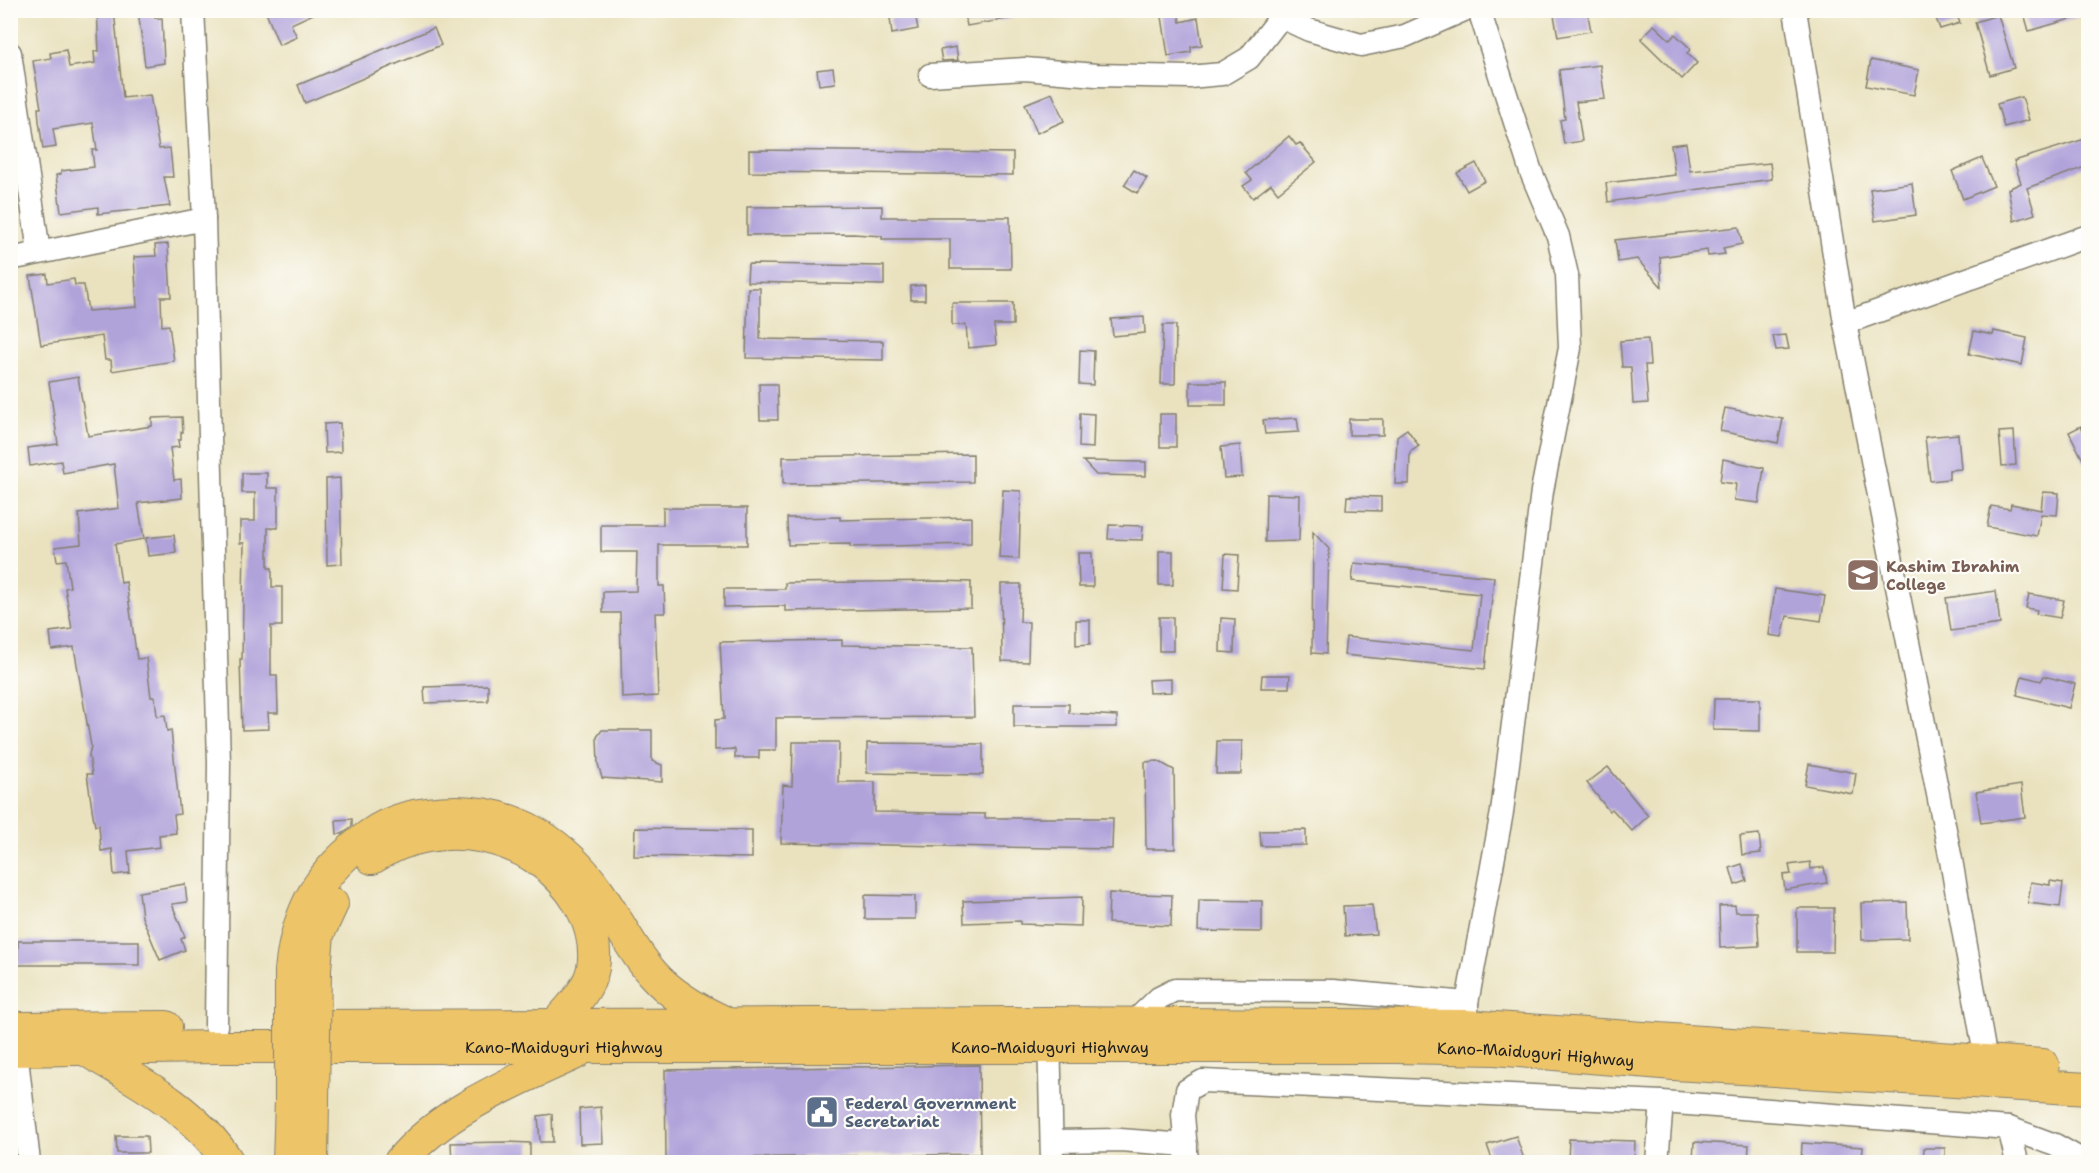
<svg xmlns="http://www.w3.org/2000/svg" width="2099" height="1173" font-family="'Shantell Sans',sans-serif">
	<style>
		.building { fill: #b0a3da }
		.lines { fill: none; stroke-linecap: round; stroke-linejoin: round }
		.minor-casing { stroke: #837f6e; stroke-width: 25 }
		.highway-casing { stroke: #837f6e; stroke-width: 34 }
		.minor { stroke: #fff; stroke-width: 22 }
		.highway { stroke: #eec469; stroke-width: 32 }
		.highway-bridge-casing { stroke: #837f6e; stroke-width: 34; stroke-linecap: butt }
		.highway-bridge { stroke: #eec469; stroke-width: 32 }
		.labels { text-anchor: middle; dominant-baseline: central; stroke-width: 4.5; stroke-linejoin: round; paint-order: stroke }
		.education-label { font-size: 16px; font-weight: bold; fill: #785e54; stroke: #fdfcf7; text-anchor: start }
		.street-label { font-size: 16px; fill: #1c1c1c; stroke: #fdfcf7 }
		.service-label { font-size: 16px; font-weight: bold; fill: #4e5e75; stroke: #fdfcf7; text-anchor: start }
	</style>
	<rect width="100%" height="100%" fill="#fdfcf7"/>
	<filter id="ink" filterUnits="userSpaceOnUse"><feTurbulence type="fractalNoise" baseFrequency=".0167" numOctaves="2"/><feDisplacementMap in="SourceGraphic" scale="12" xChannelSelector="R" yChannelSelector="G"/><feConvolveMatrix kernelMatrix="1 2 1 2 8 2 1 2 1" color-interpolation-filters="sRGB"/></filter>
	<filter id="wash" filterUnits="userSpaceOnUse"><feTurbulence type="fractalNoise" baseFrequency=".008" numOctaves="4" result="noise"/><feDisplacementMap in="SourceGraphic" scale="24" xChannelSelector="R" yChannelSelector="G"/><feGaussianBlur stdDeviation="1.35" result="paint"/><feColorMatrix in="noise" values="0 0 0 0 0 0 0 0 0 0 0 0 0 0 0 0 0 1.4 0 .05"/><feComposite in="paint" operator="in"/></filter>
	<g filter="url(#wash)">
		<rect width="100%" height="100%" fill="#eae2bf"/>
		<g id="blocks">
			<!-- building -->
			<g class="building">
				<polygon points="97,10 114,10 123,98 150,95 159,149 170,148 173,177 164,177 170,206 98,214 98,207 61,212 56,175 61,174 61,171 94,167 92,150 97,150 93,123 53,129 56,147 43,149 39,121 38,108 41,108 33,61 51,58 50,53 66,50 69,67 95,63 94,51 99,51"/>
				<polygon points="138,10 154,10 155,18 162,18 164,63 145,66"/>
				<polygon points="265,10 322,10 291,24 297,37 279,45"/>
				<polygon points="964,10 1012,10 1013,18 967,26"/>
				<polygon points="1161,10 1178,10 1180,22 1198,18 1202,45 1191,47 1191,52 1168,56"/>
				<polygon points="1553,10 1587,10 1591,31 1558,37"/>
				<polygon points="1933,10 1955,10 1960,23 1940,29"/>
				<polygon points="2023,10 2088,10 2088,14 2029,31"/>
				<polygon points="915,13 918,29 892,34 890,18"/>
				<polygon points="1998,15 2014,68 1990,75 1975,22"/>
				<polygon points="1654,25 1670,40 1675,34 1691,49 1687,53 1697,63 1682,79 1641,39"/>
				<polygon points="434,28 441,45 305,103 298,85"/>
				<polygon points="956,47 958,60 942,61 940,50"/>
				<polygon points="1871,60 1919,70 1914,95 1866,86"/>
				<polygon points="1600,65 1605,99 1576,102 1582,141 1564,144 1560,120 1565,119 1559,70"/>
				<polygon points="833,68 835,83 819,85 817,70"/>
				<polygon points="1052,93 1064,121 1037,133 1025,104"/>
				<polygon points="2022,97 2029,120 2004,127 1997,104"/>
				<polygon points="1289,136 1296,145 1300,143 1316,162 1278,193 1271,184 1253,198 1243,186 1252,180 1246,173"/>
				<polygon points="2088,138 2088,166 2027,188 2035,214 2014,221 2008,189 2021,183 2014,161"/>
				<polygon points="1686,143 1690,171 1770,163 1772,179 1608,202 1606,183 1675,175 1671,145"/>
				<polygon points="749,150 1013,153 1013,175 749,172"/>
				<polygon points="1982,158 1994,186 1963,199 1952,171"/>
				<polygon points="1476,163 1485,181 1467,191 1457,173"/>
				<polygon points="1134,170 1147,178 1137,193 1124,185"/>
				<polygon points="1912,183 1916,215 1875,221 1870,189"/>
				<polygon points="882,206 882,217 1010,217 1011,269 950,269 950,239 882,239 882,236 854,234 747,235 747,207"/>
				<polygon points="1739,227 1742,244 1723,248 1725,254 1708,256 1707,250 1660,257 1662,287 1637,259 1618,262 1615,240"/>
				<polygon points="168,244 171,297 161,297 162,326 169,325 174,361 112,371 111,360 105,360 102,336 41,345 30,276 47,274 48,283 74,279 75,285 84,285 88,311 137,307 134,257 156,256 155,245"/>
				<polygon points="748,264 884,266 884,285 747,282"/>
				<polygon points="925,285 925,300 911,300 911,286"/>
				<polygon points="748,288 760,288 760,339 883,341 883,360 746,358"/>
				<polygon points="952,303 1013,303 1013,325 994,325 996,345 968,348 966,325 952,325"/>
				<polygon points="1144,317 1145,333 1113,336 1111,319"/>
				<polygon points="1163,325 1176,325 1175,384 1161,384"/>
				<polygon points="1974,331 1993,335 1994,331 2027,338 2022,365 1969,354"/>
				<polygon points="1786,335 1789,349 1776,350 1773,336"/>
				<polygon points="1648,339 1650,365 1645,365 1648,403 1633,404 1631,367 1622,367 1620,341"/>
				<polygon points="1080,350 1094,351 1093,385 1079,384"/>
				<polygon points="78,377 88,436 152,426 152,418 182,417 183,432 181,432 181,440 178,440 179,447 170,448 174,480 181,479 182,498 138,503 144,539 115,544 121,583 126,582 137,659 146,658 151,697 155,697 157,716 165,715 167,731 171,730 180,814 174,815 176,833 159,835 160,847 128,851 130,873 114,875 112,849 101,851 99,825 95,826 92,809 87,774 92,774 89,755 91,746 74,647 52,650 50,632 72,629 65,588 70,587 66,560 57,561 55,547 81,544 79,514 119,508 114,464 63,473 61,461 30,466 28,448 58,444 49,382"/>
				<rect x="1190" y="382" width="36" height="23"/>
				<polygon points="759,384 777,384 778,420 760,420"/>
				<polygon points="1725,408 1783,419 1778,443 1720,431"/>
				<polygon points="1080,413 1094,414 1093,448 1079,447"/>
				<rect x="1160" y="414" width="16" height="33"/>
				<polygon points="1297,418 1299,432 1265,434 1263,420"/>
				<rect x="1349" y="419" width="34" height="16"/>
				<polygon points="340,423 341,452 325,453 324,424"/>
				<polygon points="2081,426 2088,441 2088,470 2069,432"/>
				<polygon points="1407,429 1419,446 1410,452 1409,484 1395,484 1397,436"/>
				<polygon points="2014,431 2016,465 2002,466 1999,432"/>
				<polygon points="1958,434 1961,469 1949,470 1949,479 1930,481 1925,437"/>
				<polygon points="1240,445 1242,477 1224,478 1221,447"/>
				<polygon points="973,454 973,482 783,484 783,457"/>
				<polygon points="1723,459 1764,468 1759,503 1734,500 1736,484 1720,482"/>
				<polygon points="1083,461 1146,462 1146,476 1096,475"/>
				<polygon points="242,473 267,473 267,488 278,488 278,528 268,528 268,568 272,568 272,587 282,587 282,626 271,626 271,675 277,675 278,713 268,713 269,729 242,730 240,659 242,659 244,543 240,543 240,521 255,521 255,493 242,493"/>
				<polygon points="340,478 342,564 327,565 326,479"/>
				<polygon points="1003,490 1021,491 1019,559 999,558"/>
				<polygon points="2043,492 2059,493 2057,515 2041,514 2037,536 1987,527 1991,506 2010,509 2011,504 2041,510"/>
				<polygon points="1266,494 1300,495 1299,541 1265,542"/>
				<polygon points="1347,496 1381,497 1381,511 1346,510"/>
				<polygon points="663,508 747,508 747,545 659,545 659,586 664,586 665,613 655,613 658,696 622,698 620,613 603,613 603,592 636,591 637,552 601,552 601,525 663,525"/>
				<polygon points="840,517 840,520 971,517 971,544 850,547 850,544 788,545 787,518"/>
				<polygon points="1109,525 1143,526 1142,540 1108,539"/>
				<polygon points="1313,532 1329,549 1326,654 1312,653"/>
				<polygon points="174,535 176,553 148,556 146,538"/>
				<rect x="1159" y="551" width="14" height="34"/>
				<polygon points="1078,553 1092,553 1093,587 1079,587"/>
				<polygon points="1225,554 1239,555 1237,589 1223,588"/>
				<polygon points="1354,563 1494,577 1485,669 1344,655 1346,637 1474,650 1480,594 1352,581"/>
				<polygon points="940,581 971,582 971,608 785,611 785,606 724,607 724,589 785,589 785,583"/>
				<polygon points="1001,584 1021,584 1020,622 1029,622 1028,662 1002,661"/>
				<polygon points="1775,589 1825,596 1821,621 1787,616 1782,637 1769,635"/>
				<polygon points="1996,591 2000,624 1951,631 1946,598"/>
				<polygon points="2029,594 2064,600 2060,618 2036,614 2037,610 2026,608"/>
				<rect x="1159" y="617" width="14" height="34"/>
				<polygon points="1221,618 1235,619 1234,653 1220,652"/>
				<polygon points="1076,620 1090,620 1090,644 1076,645"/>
				<polygon points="842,640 842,645 972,647 974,717 776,718 776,750 759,750 759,758 735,758 735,749 715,750 715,720 724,719 720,642"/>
				<polygon points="1262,675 1290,675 1289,688 1261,688"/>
				<polygon points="2022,676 2041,681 2044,676 2075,684 2069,708 2017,695"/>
				<polygon points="1171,679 1171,692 1149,693 1148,680"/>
				<polygon points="488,685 488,701 425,703 424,687"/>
				<polygon points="1714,699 1760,699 1760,731 1713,730"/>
				<polygon points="1014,704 1069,704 1069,713 1117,716 1117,727 1014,727"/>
				<polygon points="602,730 652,730 652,761 662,765 662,782 602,778 598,764 597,737"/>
				<polygon points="1217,741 1242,741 1241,774 1216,774"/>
				<polygon points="793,742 839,742 838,782 875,782 875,812 985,814 985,818 1113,818 1112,849 781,843 783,785 792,786"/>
				<polygon points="867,743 983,744 983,775 867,773"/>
				<polygon points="1158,761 1174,770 1175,849 1146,849 1145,762"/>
				<polygon points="1809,764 1856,773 1853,794 1805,785"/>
				<polygon points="1608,767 1648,816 1632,831 1612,809 1609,811 1587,783"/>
				<polygon points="2021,785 2025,817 1981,823 1976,792"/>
				<polygon points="352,819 352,826 342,834 337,834 336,820"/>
				<polygon points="635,828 752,830 752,858 634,856"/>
				<polygon points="1306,830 1306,845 1261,846 1260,831"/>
				<polygon points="1759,834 1761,853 1742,855 1740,836"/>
				<polygon points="1810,862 1811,869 1824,867 1827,883 1785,890 1783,875 1791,874 1789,865"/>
				<polygon points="1742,864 1747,881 1735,885 1730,868"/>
				<polygon points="2050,881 2063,883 2060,907 2028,903 2031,882 2050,885"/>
				<polygon points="185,884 187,902 172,904 185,937 181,939 185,950 160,960 142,917 139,892"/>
				<polygon points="1109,893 1172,895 1171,926 1108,923"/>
				<polygon points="865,895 915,896 915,919 865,919"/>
				<polygon points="1082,897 1081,926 1020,924 1020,921 964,923 963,901"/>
				<polygon points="1199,900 1262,901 1262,932 1198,931"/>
				<polygon points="1907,902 1908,939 1862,940 1861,903"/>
				<polygon points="1372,905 1376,934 1345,936 1343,906"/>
				<polygon points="1735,905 1736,912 1757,912 1759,946 1720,948 1719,906"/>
				<polygon points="1797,908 1834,908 1833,952 1797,952"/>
				<rect x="18" y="941" width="121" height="24"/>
				<polygon points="979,1065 980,1154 666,1159 665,1070"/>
				<polygon points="601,1107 603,1143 580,1144 579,1109"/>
				<polygon points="552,1114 553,1142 540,1142 538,1116"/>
				<polygon points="116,1136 147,1136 148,1153 117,1153"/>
				<polygon points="1516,1136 1525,1162 1493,1162 1487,1145"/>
				<polygon points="1569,1139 1635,1141 1634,1162 1568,1162"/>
				<polygon points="508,1142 530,1143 530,1160 452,1162 451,1143"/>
				<polygon points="1694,1142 1749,1145 1748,1162 1693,1162"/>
				<polygon points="1802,1143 1863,1147 1862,1162 1801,1162"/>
				<polygon points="1924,1148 1945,1148 1945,1162 1923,1162"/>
			</g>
		</g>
	</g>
	<g filter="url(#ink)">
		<use href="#blocks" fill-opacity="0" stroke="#837f6e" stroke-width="1.5"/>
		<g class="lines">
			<defs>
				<g id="minor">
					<polyline points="193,10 204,219 219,763 216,1026"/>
					<polyline points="1274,10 1281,17 1309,30 1361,45 1405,36 1464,10"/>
					<polyline points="1795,10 1845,323 1951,860 1986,1061"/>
					<polyline points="10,53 39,252"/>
					<polyline points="930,75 1025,69 1096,75 1189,77 1222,74 1249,58 1281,17"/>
					<polyline points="10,259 204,219"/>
					<polyline points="1845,323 2088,236"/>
					<polyline points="1133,1023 1159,998 1175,990 1333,991 1467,1003"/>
					<polyline points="1467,1026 1467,1003 1502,812 1542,491 1570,348 1567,275 1558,236 1531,172 1479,10"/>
					<polyline points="1049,1032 1052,1162"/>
					<polyline points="16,1050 29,1162"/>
					<polyline points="2009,1128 2017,1162"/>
					<polyline points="1053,1141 1120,1140 1186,1145"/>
					<polyline points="1187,1162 1183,1115 1187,1090 1203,1081 1662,1102 2009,1128 2055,1145 2085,1162"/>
					<polyline points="1657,1162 1662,1102"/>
				</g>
				<g id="highway">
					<path d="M 372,858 C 441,813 536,832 579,903 C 590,921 597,946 593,968 C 589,990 570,1008 556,1024"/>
					<polyline points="315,969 318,934 332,904"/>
					<path d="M 291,971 C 297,909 320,871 370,835 C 395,817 426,812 456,812 C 517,812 565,844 599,893 C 617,919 631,949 652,973 C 671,995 696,1009 722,1021"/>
					<polyline points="315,1026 1048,1023 1467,1026 2043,1065"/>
					<polyline points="10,1028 166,1027"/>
					<path id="s1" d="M 10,1050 L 217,1047 L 1396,1047 L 1495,1049 L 1674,1064 L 2088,1089"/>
					<path d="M 86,1050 C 138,1081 195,1110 228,1162"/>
					<polyline points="289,1162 291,1100"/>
					<polyline points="312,1162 313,1100"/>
					<path d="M 400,1162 C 441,1111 517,1080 576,1053"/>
				</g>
			</defs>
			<!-- minor casing -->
			<use href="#minor" class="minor-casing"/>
			<!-- highway casing -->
			<use href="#highway" class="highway-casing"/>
			<!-- minor -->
			<use href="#minor" class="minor"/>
			<!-- highway -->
			<use href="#highway" class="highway"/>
			<defs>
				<g id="highway-bridge">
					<polyline points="291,1100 291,971"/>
					<polyline points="313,1100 315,969"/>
				</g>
			</defs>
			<!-- highway-bridge casing -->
			<use href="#highway-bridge" class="highway-bridge-casing"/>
			<!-- highway-bridge -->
			<use href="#highway-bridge" class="highway-bridge"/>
		</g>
	</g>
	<!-- icons -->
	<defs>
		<symbol id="school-square" viewBox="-11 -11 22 22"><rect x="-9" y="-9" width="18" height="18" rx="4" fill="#8d6e63" stroke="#fdfcf7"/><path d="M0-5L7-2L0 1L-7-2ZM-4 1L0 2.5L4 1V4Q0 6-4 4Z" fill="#fff"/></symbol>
		<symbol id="civic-square" viewBox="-11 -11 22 22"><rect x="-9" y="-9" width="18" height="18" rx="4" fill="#5c6f8a" stroke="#fdfcf7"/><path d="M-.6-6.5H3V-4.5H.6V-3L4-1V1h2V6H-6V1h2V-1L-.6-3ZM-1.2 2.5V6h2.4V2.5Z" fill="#fff"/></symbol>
	</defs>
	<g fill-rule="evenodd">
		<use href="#school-square" x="1844" y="556" width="38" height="38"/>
		<use href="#civic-square" x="803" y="1093" width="38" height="38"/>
	</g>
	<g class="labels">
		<!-- education labels -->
		<g class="education-label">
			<text x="1886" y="566">Kashim Ibrahim<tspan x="1886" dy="18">College</tspan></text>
		</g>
		<!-- street labels -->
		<g class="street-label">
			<text stroke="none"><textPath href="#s1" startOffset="554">Kano-Maiduguri Highway</textPath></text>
			<text stroke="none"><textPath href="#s1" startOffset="1040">Kano-Maiduguri Highway</textPath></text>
			<text stroke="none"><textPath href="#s1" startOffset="1526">Kano-Maiduguri Highway</textPath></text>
		</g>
		<!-- service labels -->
		<g class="service-label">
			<text x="845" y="1103">Federal Government<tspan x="845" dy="18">Secretariat</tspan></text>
		</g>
	</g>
	<!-- margin -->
	<rect width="2099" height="1173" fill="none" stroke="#fdfcf7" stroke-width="36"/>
</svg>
